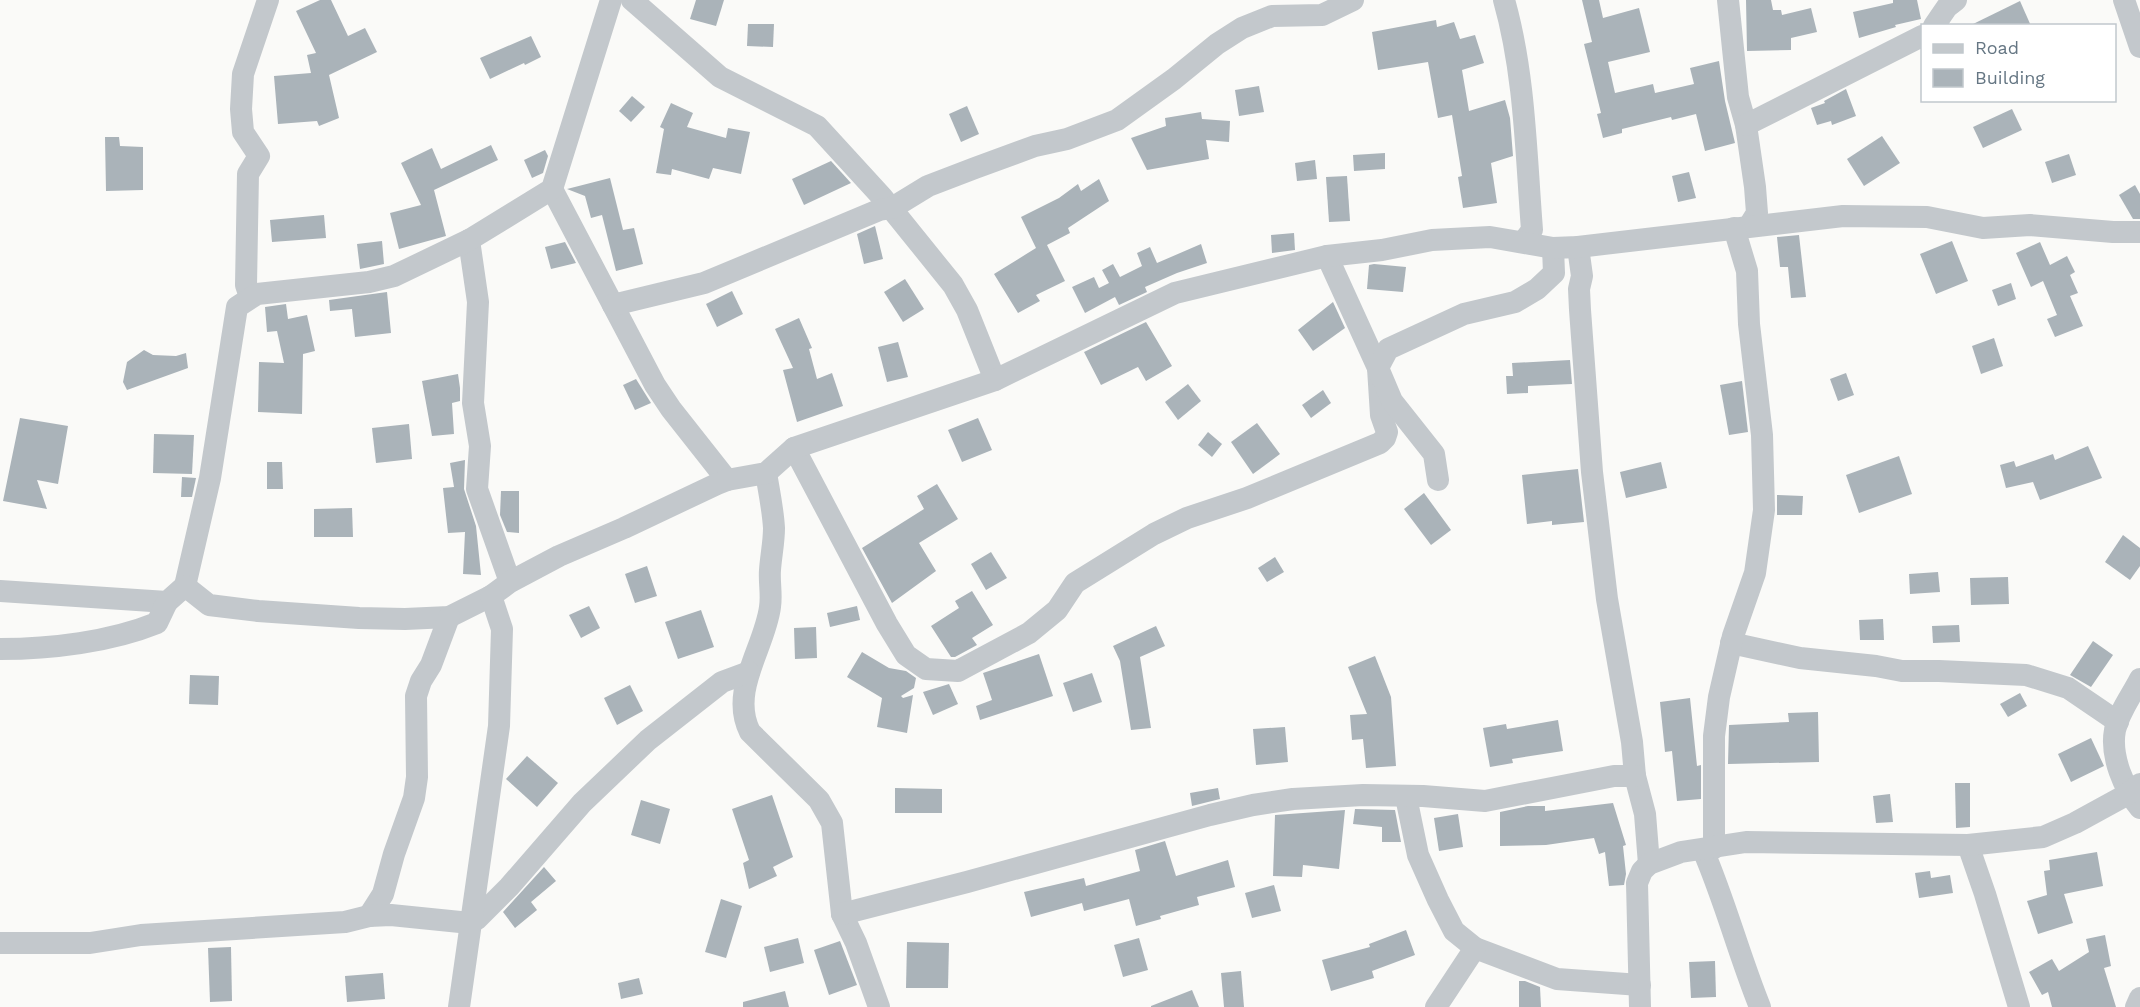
<svg xmlns="http://www.w3.org/2000/svg" width="2140" height="1007" font-family="'Work Sans',sans-serif">
	<style>
		.building { fill: #aab3b9 }
		.lines { fill: none; stroke-linecap: round; stroke-linejoin: round }
		.street { stroke: #c3c8cc; stroke-width: 22 }
	</style>
	<rect width="100%" height="100%" fill="#fafaf8"/>
	<!-- building -->
	<g class="building">
		<polygon points="320,0 331,0 348,36 365,28 377,52 329,75 339,118 319,126 317,121 278,124 274,76 311,73 307,55 316,53 296,11"/>
		<polygon points="696,0 724,0 716,26 690,19"/>
		<polygon points="1582,0 1599,0 1603,18 1639,8 1650,52 1608,62 1615,93 1653,84 1655,93 1694,84 1690,68 1719,61 1725,101 1735,143 1705,151 1696,114 1672,120 1671,117 1622,129 1622,133 1603,138 1597,114 1601,113 1584,44 1592,42"/>
		<polygon points="1746,0 1771,0 1773,10 1781,10 1782,15 1811,8 1817,32 1791,38 1791,50 1747,51"/>
		<polygon points="1893,0 1917,0 1921,19 1895,25 1896,27 1859,38 1853,12 1893,3"/>
		<polygon points="2020,1 2031,26 1969,26"/>
		<polygon points="1436,20 1437,27 1454,22 1460,39 1475,35 1484,63 1462,70 1469,111 1505,100 1510,118 1513,156 1491,163 1497,203 1463,208 1458,177 1462,176 1452,115 1438,118 1428,62 1378,70 1372,32"/>
		<polygon points="748,24 774,24 773,47 747,46"/>
		<polygon points="531,36 541,57 525,65 524,63 490,79 480,58"/>
		<polygon points="1259,86 1264,112 1239,116 1235,90"/>
		<polygon points="1846,89 1856,116 1832,125 1831,121 1817,125 1811,108 1825,103 1824,101"/>
		<polygon points="632,96 645,107 631,122 619,111"/>
		<polygon points="671,103 693,113 687,127 726,138 728,128 750,132 741,174 713,168 709,179 672,169 671,175 656,173 664,129 660,127"/>
		<polygon points="967,106 979,134 961,142 949,114"/>
		<polygon points="2012,109 2022,130 1983,148 1973,127"/>
		<polygon points="1201,112 1202,119 1230,121 1229,142 1206,140 1209,159 1147,170 1131,138 1166,126 1165,118"/>
		<polygon points="1882,136 1900,163 1864,186 1847,159"/>
		<polygon points="105,137 119,137 120,146 143,147 143,190 106,191"/>
		<polygon points="491,145 498,160 434,190 446,236 399,249 390,213 421,205 401,163 432,148 441,169"/>
		<polygon points="545,150 548,156 543,173 532,178 524,160"/>
		<polygon points="1385,153 1385,169 1354,171 1353,155"/>
		<polygon points="2069,154 2076,175 2052,183 2045,162"/>
		<polygon points="1315,160 1317,179 1297,181 1295,163"/>
		<polygon points="831,161 851,183 804,205 792,179"/>
		<polygon points="1689,172 1696,198 1678,202 1672,176"/>
		<polygon points="1347,176 1350,221 1329,222 1326,177"/>
		<polygon points="610,178 623,230 634,228 643,264 616,271 602,215 591,218 585,196 567,189"/>
		<polygon points="1099,179 1109,201 1068,228 1070,233 1047,245 1065,281 1036,295 1040,301 1018,313 994,274 1036,248 1021,217 1059,198 1078,184 1081,191"/>
		<polygon points="2135,185 2140,194 2140,219 2133,219 2119,195"/>
		<polygon points="324,215 326,238 272,242 270,220"/>
		<polygon points="875,226 883,259 864,264 857,234"/>
		<polygon points="1294,233 1295,250 1272,253 1271,235"/>
		<polygon points="1799,235 1806,297 1791,298 1788,267 1780,267 1777,237"/>
		<polygon points="382,241 384,264 360,269 357,244"/>
		<polygon points="1952,241 1968,281 1936,294 1920,254"/>
		<polygon points="565,242 576,263 551,269 545,247"/>
		<polygon points="2040,242 2050,265 2067,256 2075,272 2070,275 2078,293 2070,296 2083,326 2055,337 2047,319 2057,315 2043,281 2031,287 2016,253"/>
		<polygon points="1201,244 1207,263 1177,273 1145,287 1147,292 1119,305 1115,297 1085,313 1072,287 1094,277 1099,288 1109,283 1102,270 1113,264 1120,277 1142,266 1137,253 1150,247 1157,263"/>
		<polygon points="1374,264 1406,267 1403,292 1367,289 1369,265"/>
		<polygon points="905,279 924,309 903,322 884,292"/>
		<polygon points="2011,283 2016,299 1998,306 1992,290"/>
		<polygon points="732,291 743,314 717,327 706,304"/>
		<polygon points="387,292 391,333 355,337 352,309 330,311 329,300"/>
		<polygon points="1333,302 1345,328 1313,351 1298,330"/>
		<polygon points="286,304 288,319 307,315 315,351 303,354 302,414 258,412 259,362 284,363 277,331 267,332 265,307"/>
		<polygon points="799,318 812,348 809,349 817,379 832,373 843,406 797,422 783,370 793,368 775,329"/>
		<polygon points="1146,322 1172,366 1146,381 1138,367 1101,385 1084,352"/>
		<polygon points="1994,338 2003,366 1981,374 1972,346"/>
		<polygon points="898,342 908,377 887,382 878,347"/>
		<polygon points="144,350 153,355 176,356 186,353 188,368 127,390 123,382 127,362"/>
		<polygon points="1570,360 1572,384 1528,386 1528,393 1507,394 1506,376 1513,376 1512,363"/>
		<polygon points="1846,373 1854,395 1838,401 1830,379"/>
		<polygon points="458,374 460,388 460,401 452,403 454,434 432,436 422,381"/>
		<polygon points="636,379 651,403 635,410 623,385"/>
		<polygon points="1742,381 1748,432 1729,435 1720,385"/>
		<polygon points="1188,384 1201,401 1178,420 1165,402"/>
		<polygon points="1323,390 1331,403 1311,418 1302,405"/>
		<polygon points="20,418 68,426 58,484 37,480 47,509 3,501"/>
		<polygon points="978,418 992,450 962,462 948,430"/>
		<polygon points="1257,423 1280,454 1253,474 1231,442"/>
		<polygon points="409,424 412,459 376,463 372,428"/>
		<polygon points="1208,432 1222,444 1212,457 1198,445"/>
		<polygon points="154,434 194,435 192,474 153,473"/>
		<polygon points="2088,446 2102,478 2040,500 2033,482 2006,488 2000,465 2014,461 2016,467 2053,454 2055,460"/>
		<polygon points="1899,456 1912,494 1859,513 1846,475"/>
		<polygon points="465,460 464,489 476,526 481,575 463,574 465,532 448,533 443,488 454,487 450,463"/>
		<polygon points="267,462 282,462 283,489 267,489"/>
		<polygon points="1661,462 1667,488 1626,498 1620,472"/>
		<polygon points="1578,469 1584,522 1552,525 1552,521 1527,524 1522,475"/>
		<polygon points="182,477 196,478 192,497 181,497"/>
		<polygon points="937,484 958,519 919,543 936,571 892,603 862,548 924,509 917,496"/>
		<polygon points="501,491 519,491 519,533 507,532 500,515"/>
		<polygon points="1424,493 1451,530 1431,545 1404,509"/>
		<polygon points="1777,495 1803,496 1802,515 1777,515"/>
		<polygon points="352,508 353,537 314,537 314,509"/>
		<polygon points="2123,535 2140,548 2140,566 2130,580 2105,562"/>
		<polygon points="991,552 1007,578 986,590 971,564"/>
		<polygon points="1275,557 1284,572 1267,582 1258,568"/>
		<polygon points="647,566 657,596 635,603 625,574"/>
		<polygon points="1938,572 1940,592 1910,594 1909,574"/>
		<polygon points="2008,577 2009,604 1971,605 1970,578"/>
		<polygon points="972,591 993,625 972,638 977,645 955,657 951,657 931,626 959,608 955,601"/>
		<polygon points="589,606 600,628 581,638 569,615"/>
		<polygon points="857,606 860,620 830,627 827,613"/>
		<polygon points="701,610 714,647 678,659 665,622"/>
		<polygon points="1883,619 1884,640 1860,640 1859,620"/>
		<polygon points="1959,625 1960,642 1933,643 1932,626"/>
		<polygon points="1156,626 1165,646 1140,657 1151,728 1131,730 1120,661 1113,646"/>
		<polygon points="816,627 817,658 795,659 794,628"/>
		<polygon points="2093,641 2113,655 2091,687 2070,675"/>
		<polygon points="862,652 889,668 906,671 916,678 914,688 901,696 903,698 913,695 907,733 877,727 882,698 847,677"/>
		<polygon points="1039,654 1053,696 980,720 976,706 992,700 983,673"/>
		<polygon points="1375,656 1391,697 1396,766 1366,768 1363,739 1352,740 1350,715 1367,714 1348,667"/>
		<polygon points="1092,673 1102,702 1073,712 1063,683"/>
		<polygon points="190,675 219,676 218,705 189,704"/>
		<polygon points="949,684 958,704 933,715 923,692"/>
		<polygon points="630,685 643,711 617,725 604,698"/>
		<polygon points="2020,693 2027,706 2008,717 2000,704"/>
		<polygon points="1690,698 1697,766 1701,765 1701,799 1677,801 1672,751 1665,752 1660,702"/>
		<polygon points="1818,712 1819,762 1728,764 1729,725 1789,722 1788,713"/>
		<polygon points="1558,720 1563,751 1512,759 1513,763 1490,767 1483,728 1506,724 1507,729"/>
		<polygon points="1285,727 1288,762 1256,765 1253,729"/>
		<polygon points="2091,738 2104,766 2071,782 2058,754"/>
		<polygon points="527,756 558,783 537,807 506,779"/>
		<polygon points="1955,783 1970,783 1970,827 1956,828"/>
		<polygon points="895,788 942,789 942,813 895,813"/>
		<polygon points="1218,788 1220,799 1192,806 1190,793"/>
		<polygon points="1890,794 1893,822 1876,823 1873,796"/>
		<polygon points="772,795 793,857 773,867 777,876 749,889 743,863 749,860 732,809"/>
		<polygon points="641,800 670,809 660,844 631,835"/>
		<polygon points="1613,803 1626,845 1623,846 1626,874 1624,885 1609,886 1605,852 1599,854 1594,838 1546,845 1500,846 1500,812 1528,806 1545,806 1545,811"/>
		<polygon points="1355,809 1395,810 1401,842 1382,842 1382,827 1353,824"/>
		<polygon points="1345,810 1339,869 1303,865 1302,877 1273,876 1275,815"/>
		<polygon points="1458,814 1463,847 1439,851 1434,818"/>
		<polygon points="1165,841 1176,876 1228,860 1235,887 1197,897 1199,905 1160,916 1161,919 1136,926 1129,899 1084,911 1082,903 1031,917 1024,892 1084,878 1086,886 1140,871 1135,850"/>
		<polygon points="2097,852 2103,886 2064,894 2073,923 2038,934 2027,901 2047,895 2044,871 2050,870 2049,860"/>
		<polygon points="544,867 556,881 531,902 537,910 515,928 503,912"/>
		<polygon points="1930,871 1931,878 1950,875 1953,893 1919,898 1915,873"/>
		<polygon points="1274,885 1281,911 1252,918 1245,893"/>
		<polygon points="721,899 742,906 726,958 705,952"/>
		<polygon points="1406,930 1415,955 1372,971 1374,978 1331,991 1322,960 1370,947 1369,944"/>
		<polygon points="2105,935 2111,966 2104,968 2116,1007 2052,1007 2048,992 2042,995 2029,972 2052,959 2059,971 2089,952 2086,939"/>
		<polygon points="798,938 804,963 770,972 764,947"/>
		<polygon points="1139,938 1148,970 1123,977 1114,945"/>
		<polygon points="840,941 857,985 829,995 814,950"/>
		<polygon points="907,942 949,943 948,988 906,988"/>
		<polygon points="231,947 232,1001 210,1002 208,948"/>
		<polygon points="1715,961 1716,997 1691,998 1689,962"/>
		<polygon points="1241,971 1244,1007 1224,1007 1221,973"/>
		<polygon points="383,973 385,999 347,1002 345,976"/>
		<polygon points="639,978 643,994 621,999 618,983"/>
		<polygon points="1519,981 1525,981 1540,987 1541,1007 1519,1007"/>
		<polygon points="1192,990 1199,1007 1151,1007 1151,1006"/>
		<polygon points="785,991 789,1007 743,1007 743,1002"/>
	</g>
	<g class="lines">
		<!-- street -->
		<g class="street">
			<polyline points="632,0 720,77 817,126 882,197 953,285 967,310 995,380"/>
			<path d="M 1504,0 C 1525,74 1526,154 1532,230 L 1523,242"/>
			<polyline points="1728,0 1738,97 1746,125 1755,187 1757,213 1749,226"/>
			<polyline points="2124,0 2140,47"/>
			<polyline points="1934,26 1947,7 1956,0"/>
			<polyline points="1746,125 1922,36"/>
			<polyline points="552,189 655,385 671,409 727,480"/>
			<polyline points="469,240 478,302 473,403 480,446 477,489 510,582"/>
			<polyline points="1578,247 1582,276 1579,289 1580,310 1592,472 1607,599 1632,742 1635,776 1645,814 1649,864"/>
			<polyline points="250,297 246,285 248,174 259,156 243,132 241,109 243,74 268,0"/>
			<polyline points="613,305 704,283 879,210 892,208 928,186 975,168 1035,146 1067,139 1117,120 1174,79 1217,44 1242,28 1272,16 1322,15 1353,0"/>
			<polyline points="794,448 887,624 906,655 926,669 958,671 1029,633 1057,610 1075,583 1154,534 1187,518 1247,498 1380,443 1385,438 1387,432 1381,415 1378,368 1327,256"/>
			<path d="M 766,473 C 769,491 773,510 774,528 C 774,542 771,556 770,570 C 769,582 772,595 770,607 C 765,647 729,691 750,732 L 819,800 L 832,823 L 842,914 L 856,943 L 879,1007"/>
			<polyline points="1438,480 1434,454 1392,401 1378,368 1388,349 1464,314 1515,302 1537,289 1554,273 1553,248"/>
			<polyline points="185,586 210,478 237,307 257,294 369,282 394,276 469,240 552,189 611,0"/>
			<polyline points="0,591 167,602 185,586 209,605 258,611 359,618 405,619 449,617 491,596 510,582 559,556 624,528 717,484 727,480 766,473 794,448 995,380 1175,293 1327,256 1382,250 1432,240 1490,237 1553,248 1578,247 1843,216 1927,217 1983,228 2030,225 2113,232 2140,232"/>
			<polyline points="1731,643 1800,658 1876,666 1902,671 1939,671 2026,675 2068,688 2118,722"/>
			<path d="M 0,649 C 51,649 110,642 157,623 L 167,602"/>
			<path d="M 2140,679 C 2132,695 2119,712 2115,730 C 2110,756 2124,789 2140,808"/>
			<polyline points="1406,797 1418,855 1438,900 1454,931 1475,948 1557,979 1640,985"/>
			<polyline points="1968,845 1985,894 2019,1007"/>
			<polyline points="1714,848 1714,736 1719,697 1733,636 1755,573 1764,510 1762,435 1749,324 1747,271 1734,228"/>
			<path d="M 1703,850 C 1725,901 1739,955 1760,1007"/>
			<polyline points="842,914 967,882 1210,815 1253,805 1293,799 1363,795 1423,796 1485,801 1614,776 1635,776"/>
			<polyline points="369,916 383,894 394,854 414,798 417,777 416,696 421,681 431,665 449,617"/>
			<polyline points="0,943 90,943 141,935 345,922 369,916 391,915 470,923 477,919 509,887 582,803 648,740 722,682 749,672"/>
			<polyline points="459,1007 499,726 502,629 491,596"/>
			<polyline points="1436,1007 1475,948"/>
			<polyline points="1640,1007 1637,883 1642,871 1649,864 1681,852 1746,842 1968,845 2043,837 2075,823 2128,794 2140,784"/>
			<polyline points="2136,1007 2140,998"/>
		</g>
	</g>
	<!-- legend -->
	<rect x="1921" y="24" width="195" height="78" fill="#ffffff" stroke="#c1c8cd" stroke-width="1.5"/>
	<rect x="1933" y="44" width="30" height="9" fill="#c3c8cc" stroke="#c1c8cd" stroke-width="1.5"/>
	<text x="1975" y="54" font-size="18" fill="#657683">Road</text>
	<rect x="1933" y="69" width="30" height="18" fill="#aab3b9" stroke="#c1c8cd" stroke-width="1.5"/>
	<text x="1975" y="84" font-size="18" fill="#657683">Building</text>
</svg>
